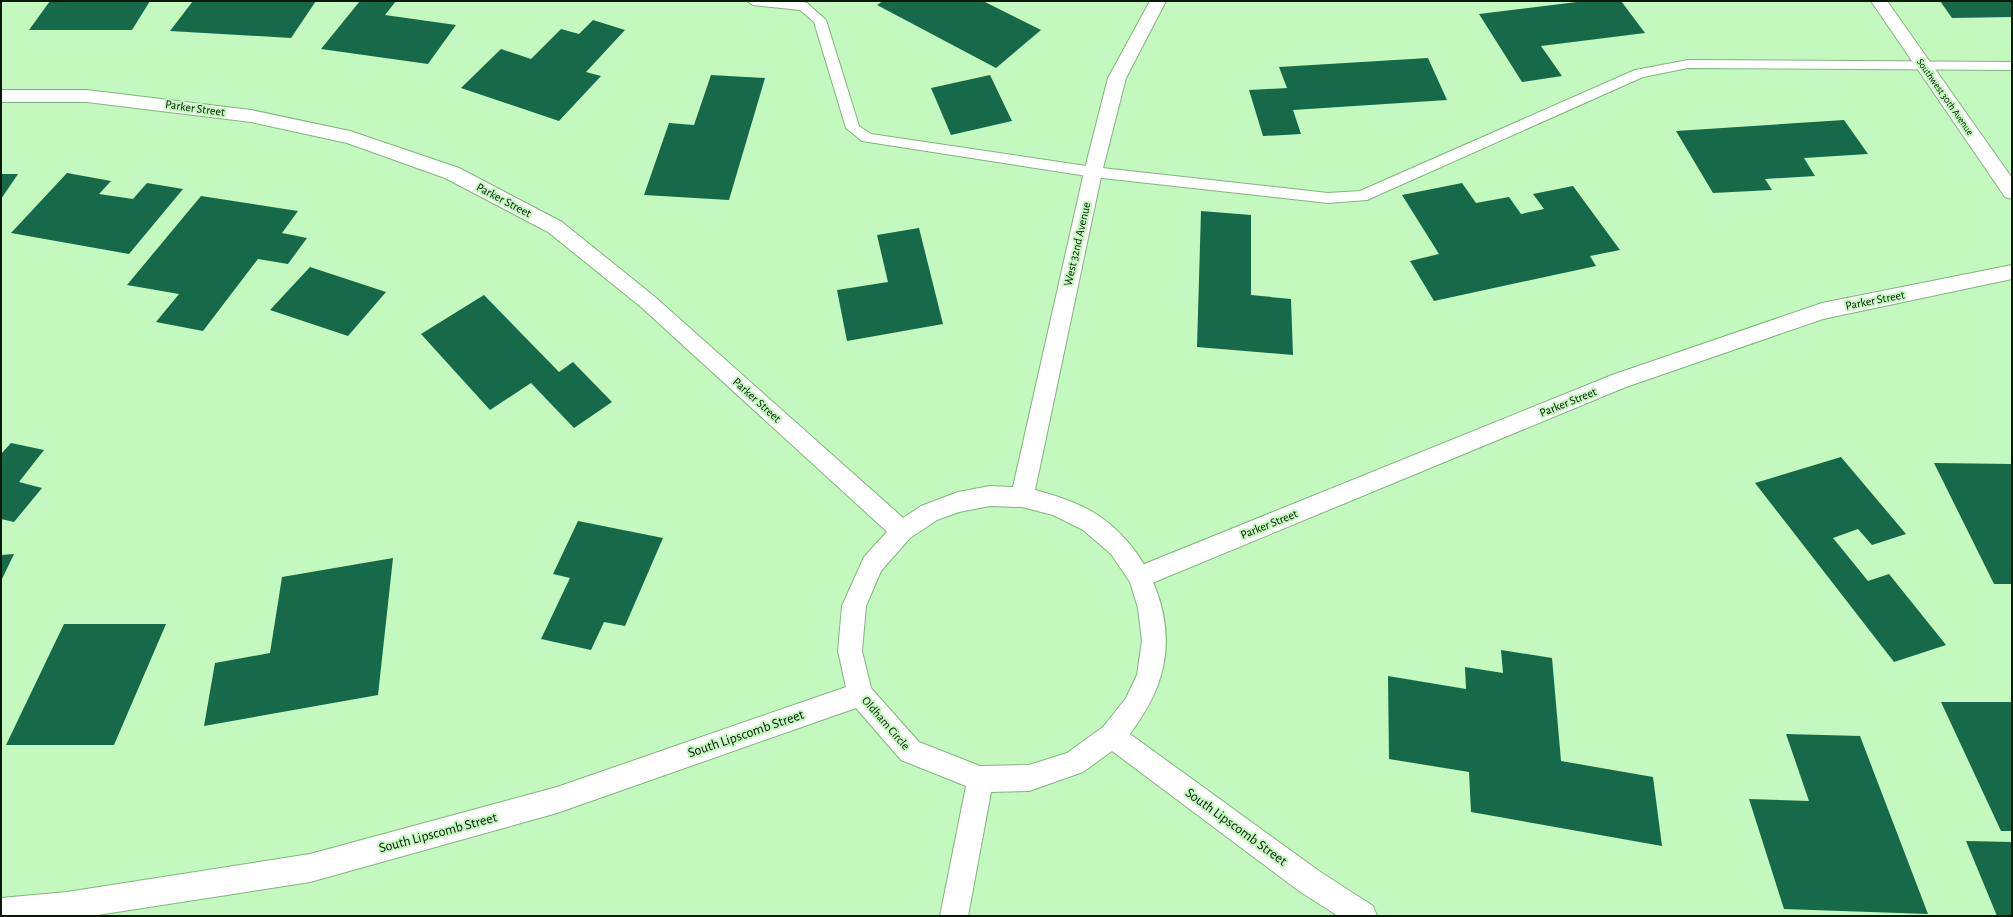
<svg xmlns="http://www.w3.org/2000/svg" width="2013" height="917" font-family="'Alegreya Sans',sans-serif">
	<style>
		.building { fill: #166a4a }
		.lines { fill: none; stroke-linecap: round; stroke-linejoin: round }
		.lane-casing { stroke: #82b47d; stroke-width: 2 }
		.street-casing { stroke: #82b47d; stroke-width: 2 }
		.secondary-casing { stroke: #82b47d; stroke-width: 2 }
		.lane { fill: #fff; fill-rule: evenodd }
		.street { fill: #fff; fill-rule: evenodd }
		.secondary { fill: #fff; fill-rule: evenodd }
		.labels { text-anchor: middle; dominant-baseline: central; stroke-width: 4; stroke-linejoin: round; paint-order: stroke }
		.far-street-label { font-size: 10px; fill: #071a06; stroke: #c3f8be }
		.street-label { font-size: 12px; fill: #071a06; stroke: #c3f8be }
		.near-street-label { font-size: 14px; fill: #071a06; stroke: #c3f8be }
	</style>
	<rect width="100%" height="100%" fill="#c3f8be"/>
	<!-- building -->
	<g class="building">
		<polygon points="50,1 150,1 132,30 29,30"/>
		<polygon points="193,1 316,1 291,38 170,31"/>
		<polygon points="360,1 396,1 385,15 456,25 428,64 321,49"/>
		<polygon points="883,1 983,1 1041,30 996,68 877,5"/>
		<polygon points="1585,1 1621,1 1645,33 1541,46 1562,76 1522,82 1479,14"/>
		<polygon points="1940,1 2012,1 2012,17 1952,18"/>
		<polygon points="593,20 625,30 586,72 601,76 559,121 461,88 501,49 531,59 561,29 579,34"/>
		<polygon points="1428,58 1447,100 1293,110 1301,134 1263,136 1249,90 1287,88 1279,67"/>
		<polygon points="711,75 765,78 729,200 644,195 669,123 694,125"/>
		<polygon points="990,75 1012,121 951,135 931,88"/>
		<polygon points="1844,120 1868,154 1804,158 1815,176 1765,179 1772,190 1713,193 1676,131"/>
		<polygon points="67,173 111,181 99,194 133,199 147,183 183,189 129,254 11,233"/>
		<polygon points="1,174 18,174 1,199"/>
		<polygon points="1462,183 1476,203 1509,197 1521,214 1544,209 1533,194 1573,186 1620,250 1590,256 1596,266 1434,301 1410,261 1439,254 1402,195"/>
		<polygon points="201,196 298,211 282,233 307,238 288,264 258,259 203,331 156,322 179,294 127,285"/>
		<polygon points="1201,211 1251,215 1251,295 1291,299 1293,355 1197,347"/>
		<polygon points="919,228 943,324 847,341 837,290 888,282 877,235"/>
		<polygon points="310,267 386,292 348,336 270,310"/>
		<polygon points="484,295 559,372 573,362 612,402 574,428 531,383 490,410 421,334"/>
		<polygon points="11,443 44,450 19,482 42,488 14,522 1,519 1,454"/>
		<polygon points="1841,457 1906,534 1872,545 1858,529 1833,538 1868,581 1889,574 1946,645 1894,662 1755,483"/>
		<polygon points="1934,463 2012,464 2012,584 1994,584"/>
		<polygon points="578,521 663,538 625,626 604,622 591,650 541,639 570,578 553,574"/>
		<polygon points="14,554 1,581 1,555"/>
		<polygon points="393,558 378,695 204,726 215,663 270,653 282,577"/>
		<polygon points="64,624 166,624 114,745 6,745"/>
		<polygon points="1501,650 1552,658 1561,761 1653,777 1662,846 1471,812 1469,772 1389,759 1388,676 1466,689 1465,667 1503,673"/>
		<polygon points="1941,702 2012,702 2012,831 2001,831"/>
		<polygon points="1786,734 1860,736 1928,914 1784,909 1749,799 1809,801"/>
		<polygon points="1966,841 2012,842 2012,916 1997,916"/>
	</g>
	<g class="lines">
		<defs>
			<polygon id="lane" points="747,1 803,2 807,3 826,20 859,126 871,134 1093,167 1328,193 1360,191 1635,70 1688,60 2012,62 2012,70 1688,68 1643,77 1367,200 1328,203 1093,177 862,141 846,128 814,22 800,10 753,5"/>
			<g id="street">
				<polygon points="1871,1 1887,1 2012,178 2012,199 2005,197"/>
				<polygon points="1,90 87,90 251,110 350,131 459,168 562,222 655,297 910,524 913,531 910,538 902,541 894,538 641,307 548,232 445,178 347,143 251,122 87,102 1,102"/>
				<polygon points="2012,265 2012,279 1823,319 1626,387 1140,588 1132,585 1128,577 1132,569 1612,375 1822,303"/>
			</g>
			<path id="secondary" d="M 1150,1 L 1166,1 L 1126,78 L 1102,172 L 1035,490 C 1057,496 1080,503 1099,516 C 1148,549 1178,617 1161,675 C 1155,697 1143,716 1130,734 L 1319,871 L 1373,906 L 1377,916 L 1338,916 L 1299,891 L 1112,751 L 1083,772 L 1029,791 L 991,792 L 968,916 L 940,916 L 966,786 L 901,760 L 856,708 L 557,813 L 310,882 L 91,916 L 1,916 L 1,898 L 67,892 L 310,854 L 557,787 L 846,687 L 838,651 L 842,606 L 864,557 L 894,524 L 921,506 L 958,492 L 990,486 L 1013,487 L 1084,172 L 1108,78 ZM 990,506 L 1022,507 L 1053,515 L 1083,530 L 1111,554 L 1130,582 L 1138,608 L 1142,641 L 1137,675 L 1126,698 L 1103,727 L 1067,753 L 1029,765 L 980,766 L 919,742 L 871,688 L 862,651 L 866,606 L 881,571 L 910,538 L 937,520 L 959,512 Z"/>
		</defs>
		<!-- lane casing -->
		<use href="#lane" class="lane-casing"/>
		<!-- street casing -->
		<use href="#street" class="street-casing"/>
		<!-- secondary casing -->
		<use href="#secondary" class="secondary-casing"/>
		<!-- lane -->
		<use href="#lane" class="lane"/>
		<!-- street -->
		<use href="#street" class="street"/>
		<!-- secondary -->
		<use href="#secondary" class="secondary"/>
	</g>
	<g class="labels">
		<!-- far-street labels -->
		<g class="far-street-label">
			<text transform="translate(1945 97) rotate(55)">Southwest 30th Avenue</text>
		</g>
		<!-- street labels -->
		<g class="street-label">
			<text transform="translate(195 108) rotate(8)">Parker Street</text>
			<text transform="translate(504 200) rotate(28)">Parker Street</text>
			<text transform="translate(1077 244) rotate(-77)">West 32nd Avenue</text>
			<text transform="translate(1875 300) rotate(-11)">Parker Street</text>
			<text transform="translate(757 400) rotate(42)">Parker Street</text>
			<text transform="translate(1568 402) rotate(-22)">Parker Street</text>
			<text transform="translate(1269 524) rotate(-22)">Parker Street</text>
			<text transform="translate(886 723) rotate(49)">Oldham Circle</text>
		</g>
		<!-- near-street labels -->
		<g class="near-street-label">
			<text transform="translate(746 734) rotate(-19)">South Lipscomb Street</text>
			<text transform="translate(1236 827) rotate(36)">South Lipscomb Street</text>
			<text transform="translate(438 833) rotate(-15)">South Lipscomb Street</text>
		</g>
	</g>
	<!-- border -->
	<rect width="2013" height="917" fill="none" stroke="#071a06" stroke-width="4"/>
</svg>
